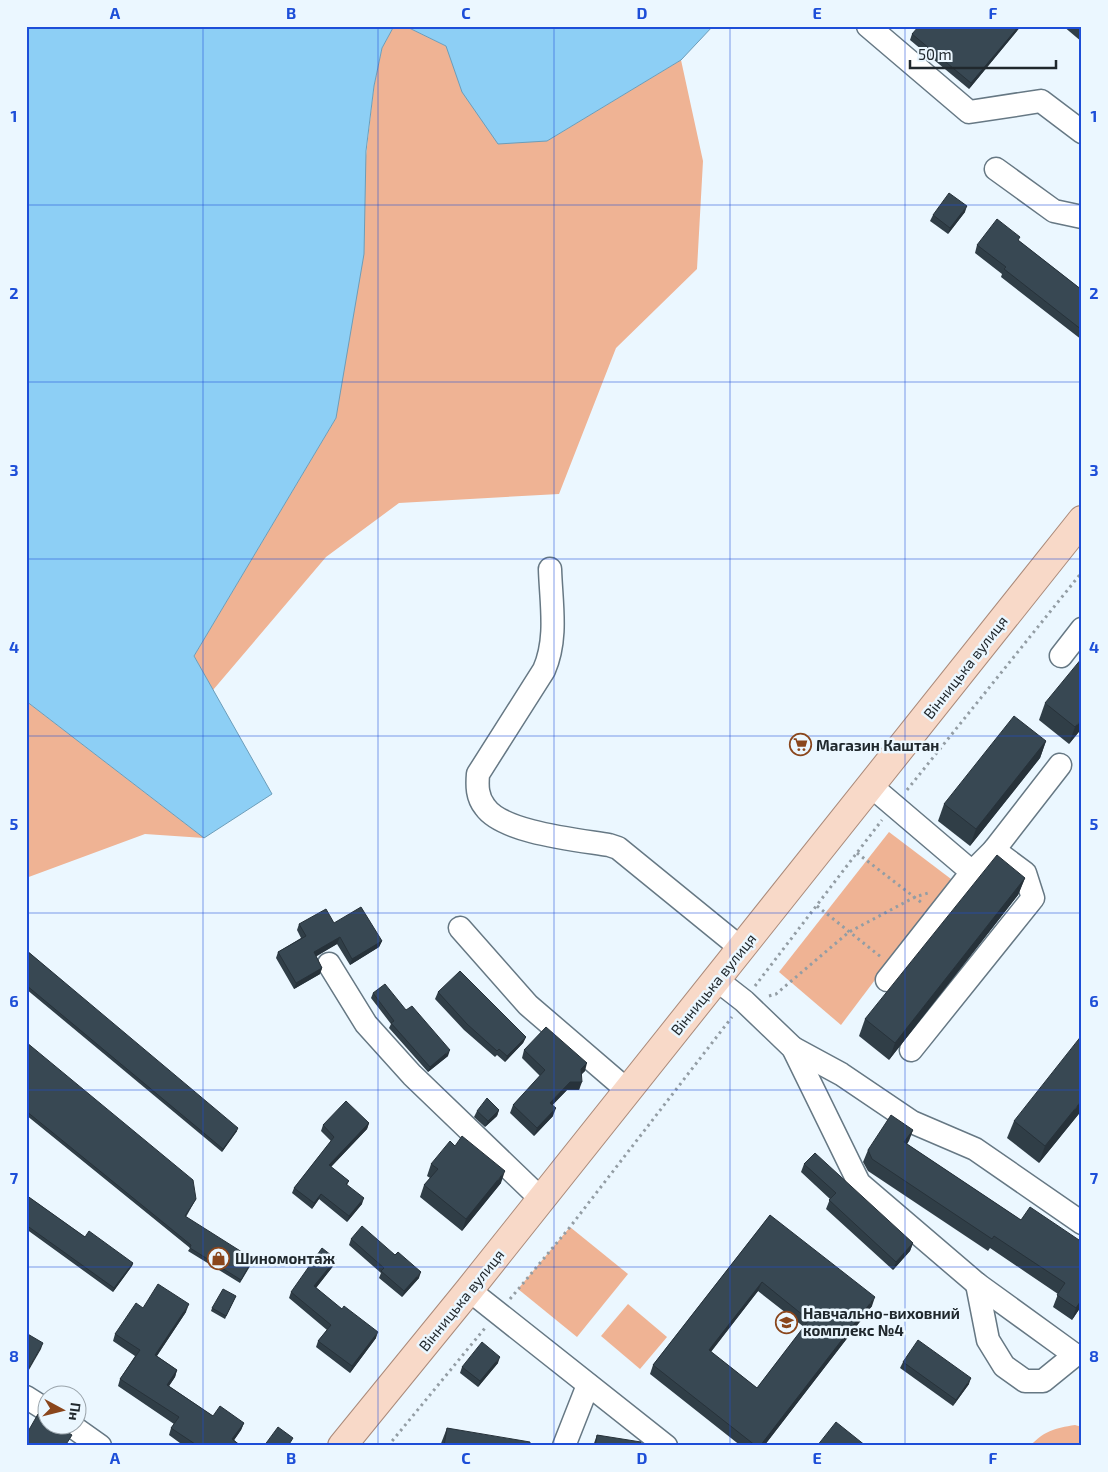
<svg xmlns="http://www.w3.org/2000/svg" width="1108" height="1472" font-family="'Exo 2',sans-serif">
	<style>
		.green { fill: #efb394 }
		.water { fill: #8dcff5; stroke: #6c9db9 }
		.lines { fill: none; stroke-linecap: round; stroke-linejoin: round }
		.minor-casing { stroke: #667884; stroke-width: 25 }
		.major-casing { stroke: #aa8a7a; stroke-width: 30 }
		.path { stroke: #939da4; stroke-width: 3; stroke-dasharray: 2.5 4; stroke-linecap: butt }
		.minor { stroke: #fff; stroke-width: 22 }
		.major { stroke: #f8d9c8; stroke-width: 28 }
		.wall { fill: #303e47; fill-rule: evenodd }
		.shaded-wall { fill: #27323a }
		.building { fill: #384853; stroke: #27323a; fill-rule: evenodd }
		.grid { fill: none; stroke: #1d4ed8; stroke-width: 1; stroke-opacity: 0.55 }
		.labels { text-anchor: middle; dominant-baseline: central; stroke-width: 5; stroke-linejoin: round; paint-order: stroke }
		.street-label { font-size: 15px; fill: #20282d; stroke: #ebf7ff }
		.poi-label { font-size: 15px; font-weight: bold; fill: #20282d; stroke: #ebf7ff; text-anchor: start }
		.neatline { fill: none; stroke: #1d4ed8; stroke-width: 2 }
		.grid-label { font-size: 16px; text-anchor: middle; font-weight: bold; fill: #1d4ed8 }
	</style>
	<rect width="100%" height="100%" fill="#ebf7ff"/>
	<!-- green -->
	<g class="green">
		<polygon points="394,26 405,26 446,46 547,141 681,60 703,161 697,269 616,348 559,494 399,503 326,557 213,690 194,656 336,418 374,86 382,48"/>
		<polygon points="26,701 204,838 145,834 26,878"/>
		<polygon points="889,832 951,879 841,1025 779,972"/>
		<polygon points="570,1227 628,1274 577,1337 518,1289"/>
		<polygon points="628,1304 667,1337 640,1369 601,1336"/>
		<path d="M 1075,1425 L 1082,1427 L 1082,1446 L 1030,1446 C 1044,1431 1055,1428 1075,1425 Z"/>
	</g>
	<!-- water -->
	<g class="water">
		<polygon points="26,26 394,26 382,48 374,86 366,151 364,254 336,418 194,656 272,794 204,838 26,701"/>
		<polygon points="405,26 713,26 681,60 547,141 498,144 462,92 446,46"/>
	</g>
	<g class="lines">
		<defs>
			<g id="minor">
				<polyline points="868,26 969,112 1041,101 1082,132"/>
				<polyline points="996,169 1054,211 1082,217"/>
				<path d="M 550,569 C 551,603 558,638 544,670 L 478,774 C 477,786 477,797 485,807 C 503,833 579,840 609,845 L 618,848 L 742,949"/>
				<polyline points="1061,656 1082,629"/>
				<polyline points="871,786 972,872 994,850 1060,765"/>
				<polyline points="460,928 528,1005 627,1090"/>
				<polyline points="329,964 366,1024 412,1075 541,1199"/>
				<polyline points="717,980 744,1001 793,1048 859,1183 977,1284 1075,1355 1082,1355"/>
				<polyline points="887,980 972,872"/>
				<polyline points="793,1048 841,1074 912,1122 975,1149 1082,1223"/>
				<polyline points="911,1050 1033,898 1025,873 994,850"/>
				<polyline points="977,1284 988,1340 1004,1366 1025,1381 1043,1381 1075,1355"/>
				<polyline points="469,1290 666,1446"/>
				<polyline points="26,1397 48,1411"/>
				<polyline points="69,1424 100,1446"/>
				<polyline points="564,1446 588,1385"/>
			</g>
			<polyline id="major" points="342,1446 469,1290 1082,520"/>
		</defs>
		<!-- minor casing -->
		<use href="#minor" class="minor-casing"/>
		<!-- major casing -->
		<use href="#major" class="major-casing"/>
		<!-- path -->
		<g class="path">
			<polyline points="907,790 1082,572"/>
			<polyline points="857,853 922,903"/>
			<polyline points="817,906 881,957"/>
			<polyline points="755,986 882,820"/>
			<polyline points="769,996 776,994 849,932 915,897 928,893"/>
			<polyline points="510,1299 570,1227 732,1017"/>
			<polyline points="388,1446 485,1328"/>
		</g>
		<!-- minor -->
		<use href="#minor" class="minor"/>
		<!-- major -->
		<use href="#major" class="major"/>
	</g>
	<!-- wall -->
	<g class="wall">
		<polygon points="1021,26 969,89 910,40 912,34"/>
		<polygon points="1063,26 1082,26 1082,42"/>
		<polygon points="965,212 948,234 930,221 933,215"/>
		<polygon points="1019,241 1082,290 1082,340 1001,277 1002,274 975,253 977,245"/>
		<polygon points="1045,703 1082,728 1069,744 1039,720"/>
		<polygon points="1046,741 1040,758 970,846 938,821 944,804"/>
		<polygon points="1025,878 1018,895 889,1060 859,1036 865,1019"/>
		<polygon points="334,923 382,941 379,947 350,965 337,944 316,956 322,968 320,974 294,989 276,958 278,952 301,938 297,930 299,924"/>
		<polygon points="26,950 237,1131 222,1152 26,989"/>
		<polygon points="438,992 526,1037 523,1043 505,1062 497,1055 495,1057 464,1030 435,999"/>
		<polygon points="373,993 406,1010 448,1056 428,1072 389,1028 391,1024 371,998"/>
		<polygon points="26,1042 196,1199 186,1217 252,1263 240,1283 188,1251 190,1248 26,1115"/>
		<polygon points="524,1050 585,1071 582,1074 579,1090 567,1090 552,1105 553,1116 534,1136 510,1113 513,1105 540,1076 522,1058"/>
		<polygon points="499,1110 497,1116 485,1127 474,1117 477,1111"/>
		<polygon points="1082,1110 1039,1163 1007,1138 1014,1121"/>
		<polygon points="369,1123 367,1129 331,1167 349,1181 347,1185 362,1204 347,1222 319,1199 312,1209 292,1193 294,1188 331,1141 321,1131 323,1125"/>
		<polygon points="913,1130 907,1144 1021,1220 1082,1242 1082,1309 1080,1308 1072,1320 1053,1307 1058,1294 990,1248 988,1251 868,1171 863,1162 868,1150"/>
		<polygon points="455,1146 501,1183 462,1231 420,1197 424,1185 430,1178 427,1176 431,1164"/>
		<polygon points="804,1164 913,1243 910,1251 893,1270 826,1209 830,1199 801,1172"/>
		<polygon points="26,1195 85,1237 133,1263 132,1266 113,1292 26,1229"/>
		<path d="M 770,1215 L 872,1306 L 764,1446 L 741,1446 L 650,1374 L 653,1365 ZM 758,1291 L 804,1327 L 757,1388 L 711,1352 Z"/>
		<polygon points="351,1239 419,1278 402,1297 379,1278 381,1273 349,1245"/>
		<polygon points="334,1265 316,1288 376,1338 350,1373 316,1347 318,1341 327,1330 289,1298 291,1292"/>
		<polygon points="236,1296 225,1319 211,1311 212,1308"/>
		<polygon points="143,1308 186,1312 157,1356 177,1370 175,1377 169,1386 213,1416 244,1423 241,1430 234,1440 241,1446 184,1446 169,1435 171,1428 174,1424 118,1386 120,1379 135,1356 113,1341 115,1334"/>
		<polygon points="903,1362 969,1384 953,1406 900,1368"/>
		<polygon points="498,1363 478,1387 460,1373 462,1367"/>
		<polygon points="447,1428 530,1446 440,1446"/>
		<polygon points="597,1435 641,1446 593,1446"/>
	</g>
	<!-- shaded-wall -->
	<g class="shaded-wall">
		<polygon points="1019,26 1021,26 969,89 971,83"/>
		<polygon points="967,206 965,212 948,234 950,228"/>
		<polygon points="1082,719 1082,728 1069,744 1075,727"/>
		<polygon points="1046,741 1040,758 970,846 976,829"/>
		<polygon points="1025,878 1018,895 889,1060 895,1043"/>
		<polygon points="340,937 337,944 312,959 314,952"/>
		<polygon points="382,941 379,947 350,965 352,959"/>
		<polygon points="322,968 320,974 294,989 296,983"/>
		<polygon points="526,1037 523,1043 505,1062 507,1056"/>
		<polygon points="450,1050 448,1056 428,1072 430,1067"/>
		<polygon points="587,1063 585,1071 578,1077 581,1069"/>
		<polygon points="570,1082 582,1082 579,1090 567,1090 547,1111 550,1103"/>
		<polygon points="1082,1100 1082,1110 1039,1163 1045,1146"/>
		<polygon points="556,1108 553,1116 534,1136 537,1128"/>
		<polygon points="499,1110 497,1116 485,1127 488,1121"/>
		<polygon points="369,1123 367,1129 327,1171 329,1165"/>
		<polygon points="238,1128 237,1131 222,1152 223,1149"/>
		<polygon points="913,1130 909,1141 900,1154 904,1142"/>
		<polygon points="505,1171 501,1183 462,1231 466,1219"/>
		<polygon points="321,1194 319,1199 312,1209 314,1203"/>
		<polygon points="364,1198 362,1204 347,1222 349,1216"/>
		<polygon points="913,1243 910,1251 893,1270 896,1262"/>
		<polygon points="336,1259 334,1265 312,1293 314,1286"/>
		<polygon points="133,1263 132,1266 113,1292 114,1288"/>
		<polygon points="421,1272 419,1278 402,1297 404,1291"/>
		<polygon points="762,1282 758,1291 705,1359 709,1350"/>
		<polygon points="875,1297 872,1306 764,1446 760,1446"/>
		<polygon points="1082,1299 1080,1308 1072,1320 1076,1308"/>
		<polygon points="189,1304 186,1312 152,1363 155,1355"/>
		<polygon points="378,1332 376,1338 350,1373 352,1366"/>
		<polygon points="43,1343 41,1349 26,1375 26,1373"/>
		<polygon points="500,1357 498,1363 478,1387 480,1381"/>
		<polygon points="177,1370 175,1377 165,1392 167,1385"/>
		<polygon points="971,1378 969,1384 953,1406 956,1400"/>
		<polygon points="244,1423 241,1430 230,1446 232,1439"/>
	</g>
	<!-- building -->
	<g class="building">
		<polygon points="919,26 1019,26 971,83 912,34"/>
		<polygon points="949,193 967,206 950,228 933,215"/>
		<polygon points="997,219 1020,237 1018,240 1082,290 1082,330 1004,269 1006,267 977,245"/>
		<polygon points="1082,658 1082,719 1075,727 1045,703"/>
		<polygon points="1014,716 1046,741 976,829 944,804"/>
		<polygon points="997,855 1025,878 895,1043 865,1019"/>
		<polygon points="361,907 382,941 352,959 340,937 314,952 322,968 296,983 278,952 306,936 299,924 326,909 334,923"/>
		<polygon points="26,950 238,1128 223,1149 26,985"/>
		<polygon points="460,971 526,1037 507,1056 499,1049 497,1051 467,1024 438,992"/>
		<polygon points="385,984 406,1010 412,1006 450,1050 430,1067 391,1023 394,1021 373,993"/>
		<polygon points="546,1027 587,1063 581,1069 582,1082 570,1082 550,1103 556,1108 537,1128 513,1105 545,1070 524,1050"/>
		<polygon points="1082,1035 1082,1100 1045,1146 1014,1121"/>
		<polygon points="26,1042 193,1180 196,1199 185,1216 253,1259 241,1280 190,1248 191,1245 26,1111"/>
		<polygon points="487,1098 499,1110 488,1121 477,1111"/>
		<polygon points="346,1101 369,1123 329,1165 349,1181 346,1184 364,1198 349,1216 321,1194 314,1203 294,1188 334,1137 323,1125"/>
		<polygon points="891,1115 913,1130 904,1142 1021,1220 1030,1207 1082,1242 1082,1299 1076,1308 1057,1295 1065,1283 994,1236 992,1239 872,1159 868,1150"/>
		<polygon points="462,1136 505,1171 466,1219 424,1185 438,1169 431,1164 450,1141 455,1146"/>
		<polygon points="815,1153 913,1243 896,1262 829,1200 836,1193 804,1164"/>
		<polygon points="26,1195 85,1237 89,1231 133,1263 114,1288 26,1225"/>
		<path d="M 770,1215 L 875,1297 L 760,1446 L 756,1446 L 653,1365 ZM 762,1282 L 809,1320 L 757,1388 L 709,1350 Z"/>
		<polygon points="362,1226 395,1255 398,1252 421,1272 404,1291 381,1271 384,1268 351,1239"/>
		<polygon points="322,1248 336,1259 314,1286 342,1309 344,1306 378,1332 352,1366 318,1341 331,1325 291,1292"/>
		<polygon points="158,1284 189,1304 155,1355 177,1370 167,1385 213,1416 220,1406 244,1423 232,1439 241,1446 198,1446 171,1428 179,1417 120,1379 140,1350 115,1334 136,1303 143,1308"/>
		<polygon points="223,1289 236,1296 226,1316 212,1308"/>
		<polygon points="26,1333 43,1343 26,1373"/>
		<polygon points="918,1340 971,1378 956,1400 903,1362"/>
		<polygon points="482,1342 500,1357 480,1381 462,1367"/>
		<polygon points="38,1414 48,1420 48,1424 55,1424 72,1435 65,1446 26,1446 26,1435"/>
		<polygon points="836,1422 866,1446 817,1446"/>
		<polygon points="278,1427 293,1438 288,1446 264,1446"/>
		<polygon points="447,1428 530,1442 530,1446 444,1446"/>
		<polygon points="597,1435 641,1442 641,1446 595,1446"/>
	</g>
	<!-- grid -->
	<path class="grid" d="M 203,26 L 203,1446M 378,26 L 378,1446M 554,26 L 554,1446M 730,26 L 730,1446M 905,26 L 905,1446M 26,205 L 1082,205M 26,382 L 1082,382M 26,559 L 1082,559M 26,736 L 1082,736M 26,913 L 1082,913M 26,1090 L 1082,1090M 26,1267 L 1082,1267"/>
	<!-- icons -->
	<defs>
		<symbol id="supermarket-ring" viewBox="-11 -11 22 22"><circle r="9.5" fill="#ebf7ff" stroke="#8a461c" stroke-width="1.5"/><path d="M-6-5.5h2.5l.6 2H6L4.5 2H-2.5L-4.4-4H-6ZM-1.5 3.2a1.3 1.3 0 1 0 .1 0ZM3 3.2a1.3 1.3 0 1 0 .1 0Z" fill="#8a461c"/></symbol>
		<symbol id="shop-ring" viewBox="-11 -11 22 22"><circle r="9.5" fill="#ebf7ff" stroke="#8a461c" stroke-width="1.5"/><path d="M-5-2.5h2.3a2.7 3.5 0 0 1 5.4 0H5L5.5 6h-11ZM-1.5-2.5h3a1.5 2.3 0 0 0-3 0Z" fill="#8a461c"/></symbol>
		<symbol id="school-ring" viewBox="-11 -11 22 22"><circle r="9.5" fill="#ebf7ff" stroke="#8a461c" stroke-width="1.5"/><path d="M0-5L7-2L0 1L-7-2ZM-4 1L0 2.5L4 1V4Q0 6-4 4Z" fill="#8a461c"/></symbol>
	</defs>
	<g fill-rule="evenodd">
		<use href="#supermarket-ring" x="788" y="732" width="25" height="25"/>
		<use href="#shop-ring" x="206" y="1246" width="25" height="25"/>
		<use href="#school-ring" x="774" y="1310" width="25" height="25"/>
	</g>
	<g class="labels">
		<!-- street labels -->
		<g class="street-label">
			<text transform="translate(965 667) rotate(-52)">Вінницька вулиця</text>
			<text transform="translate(713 984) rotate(-51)">Вінницька вулиця</text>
			<text transform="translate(461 1300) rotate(-51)">Вінницька вулиця</text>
		</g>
		<!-- poi labels -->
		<g class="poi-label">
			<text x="816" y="745">Магазин Каштан</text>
			<text x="235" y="1258">Шиномонтаж</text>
			<text x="803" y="1313">Навчально-виховний<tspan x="803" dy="17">комплекс №4</tspan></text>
		</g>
	</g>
	<!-- border -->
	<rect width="1108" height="1472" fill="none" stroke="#ebf7ff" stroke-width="55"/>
	<!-- north arrow -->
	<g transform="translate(62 1410) rotate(97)"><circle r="24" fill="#ebf7ff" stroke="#9aa4ab"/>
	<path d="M0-4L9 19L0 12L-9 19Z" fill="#8a461c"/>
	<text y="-8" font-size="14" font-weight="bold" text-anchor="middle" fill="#20282d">Пн</text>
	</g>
	<!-- scale -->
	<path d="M910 60v8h146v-8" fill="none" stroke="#20282d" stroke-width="2.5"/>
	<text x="918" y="60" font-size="15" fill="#20282d" stroke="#ebf7ff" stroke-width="4" paint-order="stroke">50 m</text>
	<rect x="28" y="28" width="1052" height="1416" class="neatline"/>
	<g class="grid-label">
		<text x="115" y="19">A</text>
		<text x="291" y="19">B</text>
		<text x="466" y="19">C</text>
		<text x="642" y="19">D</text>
		<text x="817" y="19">E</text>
		<text x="993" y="19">F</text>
		<text x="14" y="122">1</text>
		<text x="1094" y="122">1</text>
		<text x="14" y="299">2</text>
		<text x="1094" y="299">2</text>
		<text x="14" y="476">3</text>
		<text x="1094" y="476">3</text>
		<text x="14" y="653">4</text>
		<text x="1094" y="653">4</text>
		<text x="14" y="830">5</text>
		<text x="1094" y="830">5</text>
		<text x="14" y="1007">6</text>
		<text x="1094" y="1007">6</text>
		<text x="14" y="1184">7</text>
		<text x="1094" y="1184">7</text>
		<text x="14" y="1362">8</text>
		<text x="1094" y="1362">8</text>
		<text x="115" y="1464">A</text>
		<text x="291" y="1464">B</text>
		<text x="466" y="1464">C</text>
		<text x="642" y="1464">D</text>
		<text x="817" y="1464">E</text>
		<text x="993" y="1464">F</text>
	</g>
</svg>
